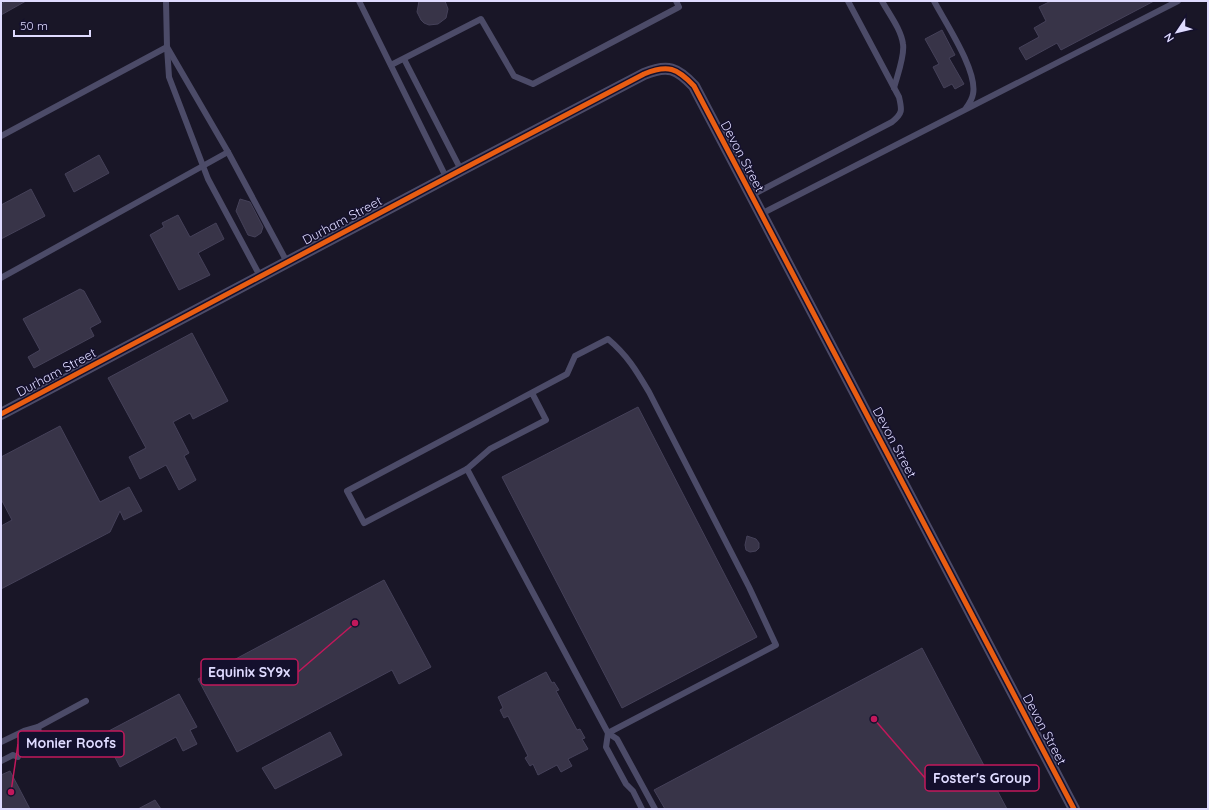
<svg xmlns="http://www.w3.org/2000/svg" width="1209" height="810" font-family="Quicksand,sans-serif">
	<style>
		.building { fill: #383448; stroke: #454159 }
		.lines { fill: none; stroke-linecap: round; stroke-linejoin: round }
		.service { stroke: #4c4b68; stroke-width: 6 }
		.minor { stroke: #4c4b68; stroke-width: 12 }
		.cycleway-casing { stroke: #14102d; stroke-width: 8 }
		.cycleway { stroke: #e95d12; stroke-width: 5 }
		.labels { text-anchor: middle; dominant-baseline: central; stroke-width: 3; stroke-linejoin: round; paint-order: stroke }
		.street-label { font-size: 13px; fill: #dfdbff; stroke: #14102d }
		.leader { fill: none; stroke: #c2185b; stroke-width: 1.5 }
		.callout-dot { fill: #c2185b; stroke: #14102d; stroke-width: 1.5 }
		.callout { fill: #14102d; stroke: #c2185b; stroke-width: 1.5 }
		.callout-label { font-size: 14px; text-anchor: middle; font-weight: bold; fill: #dfdbff }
	</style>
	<rect width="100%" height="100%" fill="#191627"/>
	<!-- building -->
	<g class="building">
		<polygon points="6,1 26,1 1,15 1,4"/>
		<polygon points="419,1 445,1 448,9 446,18 438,24 429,25 424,23 421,20 417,12"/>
		<polygon points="1051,1 1154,1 1061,50 1057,43 1026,60 1019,48 1039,37 1034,28 1046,21 1039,7"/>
		<polygon points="942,30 955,55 949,58 964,84 955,89 952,84 944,88 933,67 939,64 925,39"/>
		<polygon points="99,155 109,173 74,192 65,174"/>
		<polygon points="31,189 45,216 1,239 1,205"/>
		<polygon points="240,199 250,202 263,227 261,233 255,237 248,235 236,211"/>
		<polygon points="178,215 190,237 216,223 224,239 198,253 210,275 179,290 150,235 164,227 162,223"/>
		<polygon points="80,289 84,291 101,322 90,328 94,336 34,368 28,357 40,350 23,319"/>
		<polygon points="192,333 228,401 193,419 190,413 173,422 189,453 184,456 196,480 179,490 166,465 140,479 129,457 146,448 108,378"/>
		<polygon points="638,407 757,637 622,708 502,477"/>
		<polygon points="60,426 100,502 129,487 142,511 124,520 120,511 110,532 1,589 1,526 12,520 1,499 1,457"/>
		<polygon points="747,536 756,539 759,543 759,548 756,551 750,552 746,550 745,545"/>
		<polygon points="384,580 431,667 399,684 392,670 237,752 198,679"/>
		<polygon points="922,648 1007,809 665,809 654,790"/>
		<polygon points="546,672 552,683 554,682 559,690 556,691 577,730 580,729 585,738 582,739 588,749 568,759 572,766 561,772 557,765 538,775 533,764 530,766 525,758 528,756 508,716 504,718 500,710 503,708 498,697"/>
		<polygon points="179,694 197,727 190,730 197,744 183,751 176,737 120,767 103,734"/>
		<polygon points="330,732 342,755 275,789 262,768"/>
		<polygon points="10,771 30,809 1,809 1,775"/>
		<polygon points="155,800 161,809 138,809"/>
	</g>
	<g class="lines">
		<!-- service -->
		<g class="service">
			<polyline points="166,1 167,47 228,152 287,262"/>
			<polyline points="359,1 446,177"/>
			<path d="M 882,1 C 889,14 901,29 903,44 C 905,56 897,76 894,88"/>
			<path d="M 934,1 C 945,22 978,71 973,94 C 972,100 969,104 966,108"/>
			<polyline points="404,59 461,170"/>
			<polyline points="391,65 481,19 514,76 533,84 679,7 676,1"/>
			<polyline points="1,136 167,47 169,77 208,179 260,276"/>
			<path d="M 752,195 L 892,122 C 903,113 902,110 899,97 L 848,1"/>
			<polyline points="761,214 1178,1"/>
			<polyline points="1,278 228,152"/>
			<path d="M 532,393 L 546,420 L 490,449 L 467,469 L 364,523 L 347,491 L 567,374 L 575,356 L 608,339 C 627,355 636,370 649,392 L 749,587 L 776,645 L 608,733"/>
			<polyline points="467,469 608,733 617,739 655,809"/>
			<polyline points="38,727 41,744"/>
			<polyline points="608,733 606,747 626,784 633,791 642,809"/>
			<polyline points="1,742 24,731 38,727 86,701"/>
			<polyline points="1,761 13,755 18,757"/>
		</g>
		<!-- minor -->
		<path class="minor" d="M 1,414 L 461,170 L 644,74 C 668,64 677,68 694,86 L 1074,809"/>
		<defs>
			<path id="cycleway" d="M 1,414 L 461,170 L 644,74 C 668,64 677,68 694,86 L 1074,809"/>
		</defs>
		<!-- cycleway casing -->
		<use href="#cycleway" class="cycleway-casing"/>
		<!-- cycleway -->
		<use href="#cycleway" class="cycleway"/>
	</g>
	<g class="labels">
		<!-- street labels -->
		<g class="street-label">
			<text transform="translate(743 156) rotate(62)">Devon Street</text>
			<text transform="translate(342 220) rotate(-28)">Durham Street</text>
			<text transform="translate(56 372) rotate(-28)">Durham Street</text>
			<text transform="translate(895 442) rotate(62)">Devon Street</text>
			<text transform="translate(1045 729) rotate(62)">Devon Street</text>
		</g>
	</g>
	<!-- callouts -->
	<path class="leader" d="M355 623L298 672M11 792L18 744M874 719L925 778"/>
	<g class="callout-dot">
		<circle cx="355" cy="623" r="4"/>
		<circle cx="11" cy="792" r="4"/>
		<circle cx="874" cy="719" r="4"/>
	</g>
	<g class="callout">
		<rect x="201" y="659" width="97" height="26" rx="4"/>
		<rect x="18" y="731" width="106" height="26" rx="4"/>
		<rect x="925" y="765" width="114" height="26" rx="4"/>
	</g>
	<g class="callout-label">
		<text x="249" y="677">Equinix SY9x</text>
		<text x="71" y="748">Monier Roofs</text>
		<text x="982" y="783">Foster's Group</text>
	</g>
	<!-- border -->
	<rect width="1209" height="810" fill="none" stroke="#dfdbff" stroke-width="4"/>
	<!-- north arrow -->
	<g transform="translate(1177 32) rotate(235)" stroke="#14102d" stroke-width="3" paint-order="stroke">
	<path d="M0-3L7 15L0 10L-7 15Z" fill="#dfdbff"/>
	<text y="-6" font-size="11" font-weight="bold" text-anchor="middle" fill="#dfdbff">N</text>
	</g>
	<!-- scale -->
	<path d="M14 30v6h76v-6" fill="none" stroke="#dfdbff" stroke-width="2"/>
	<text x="20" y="30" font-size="12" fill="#dfdbff" stroke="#14102d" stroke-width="3" paint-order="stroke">50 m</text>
</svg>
